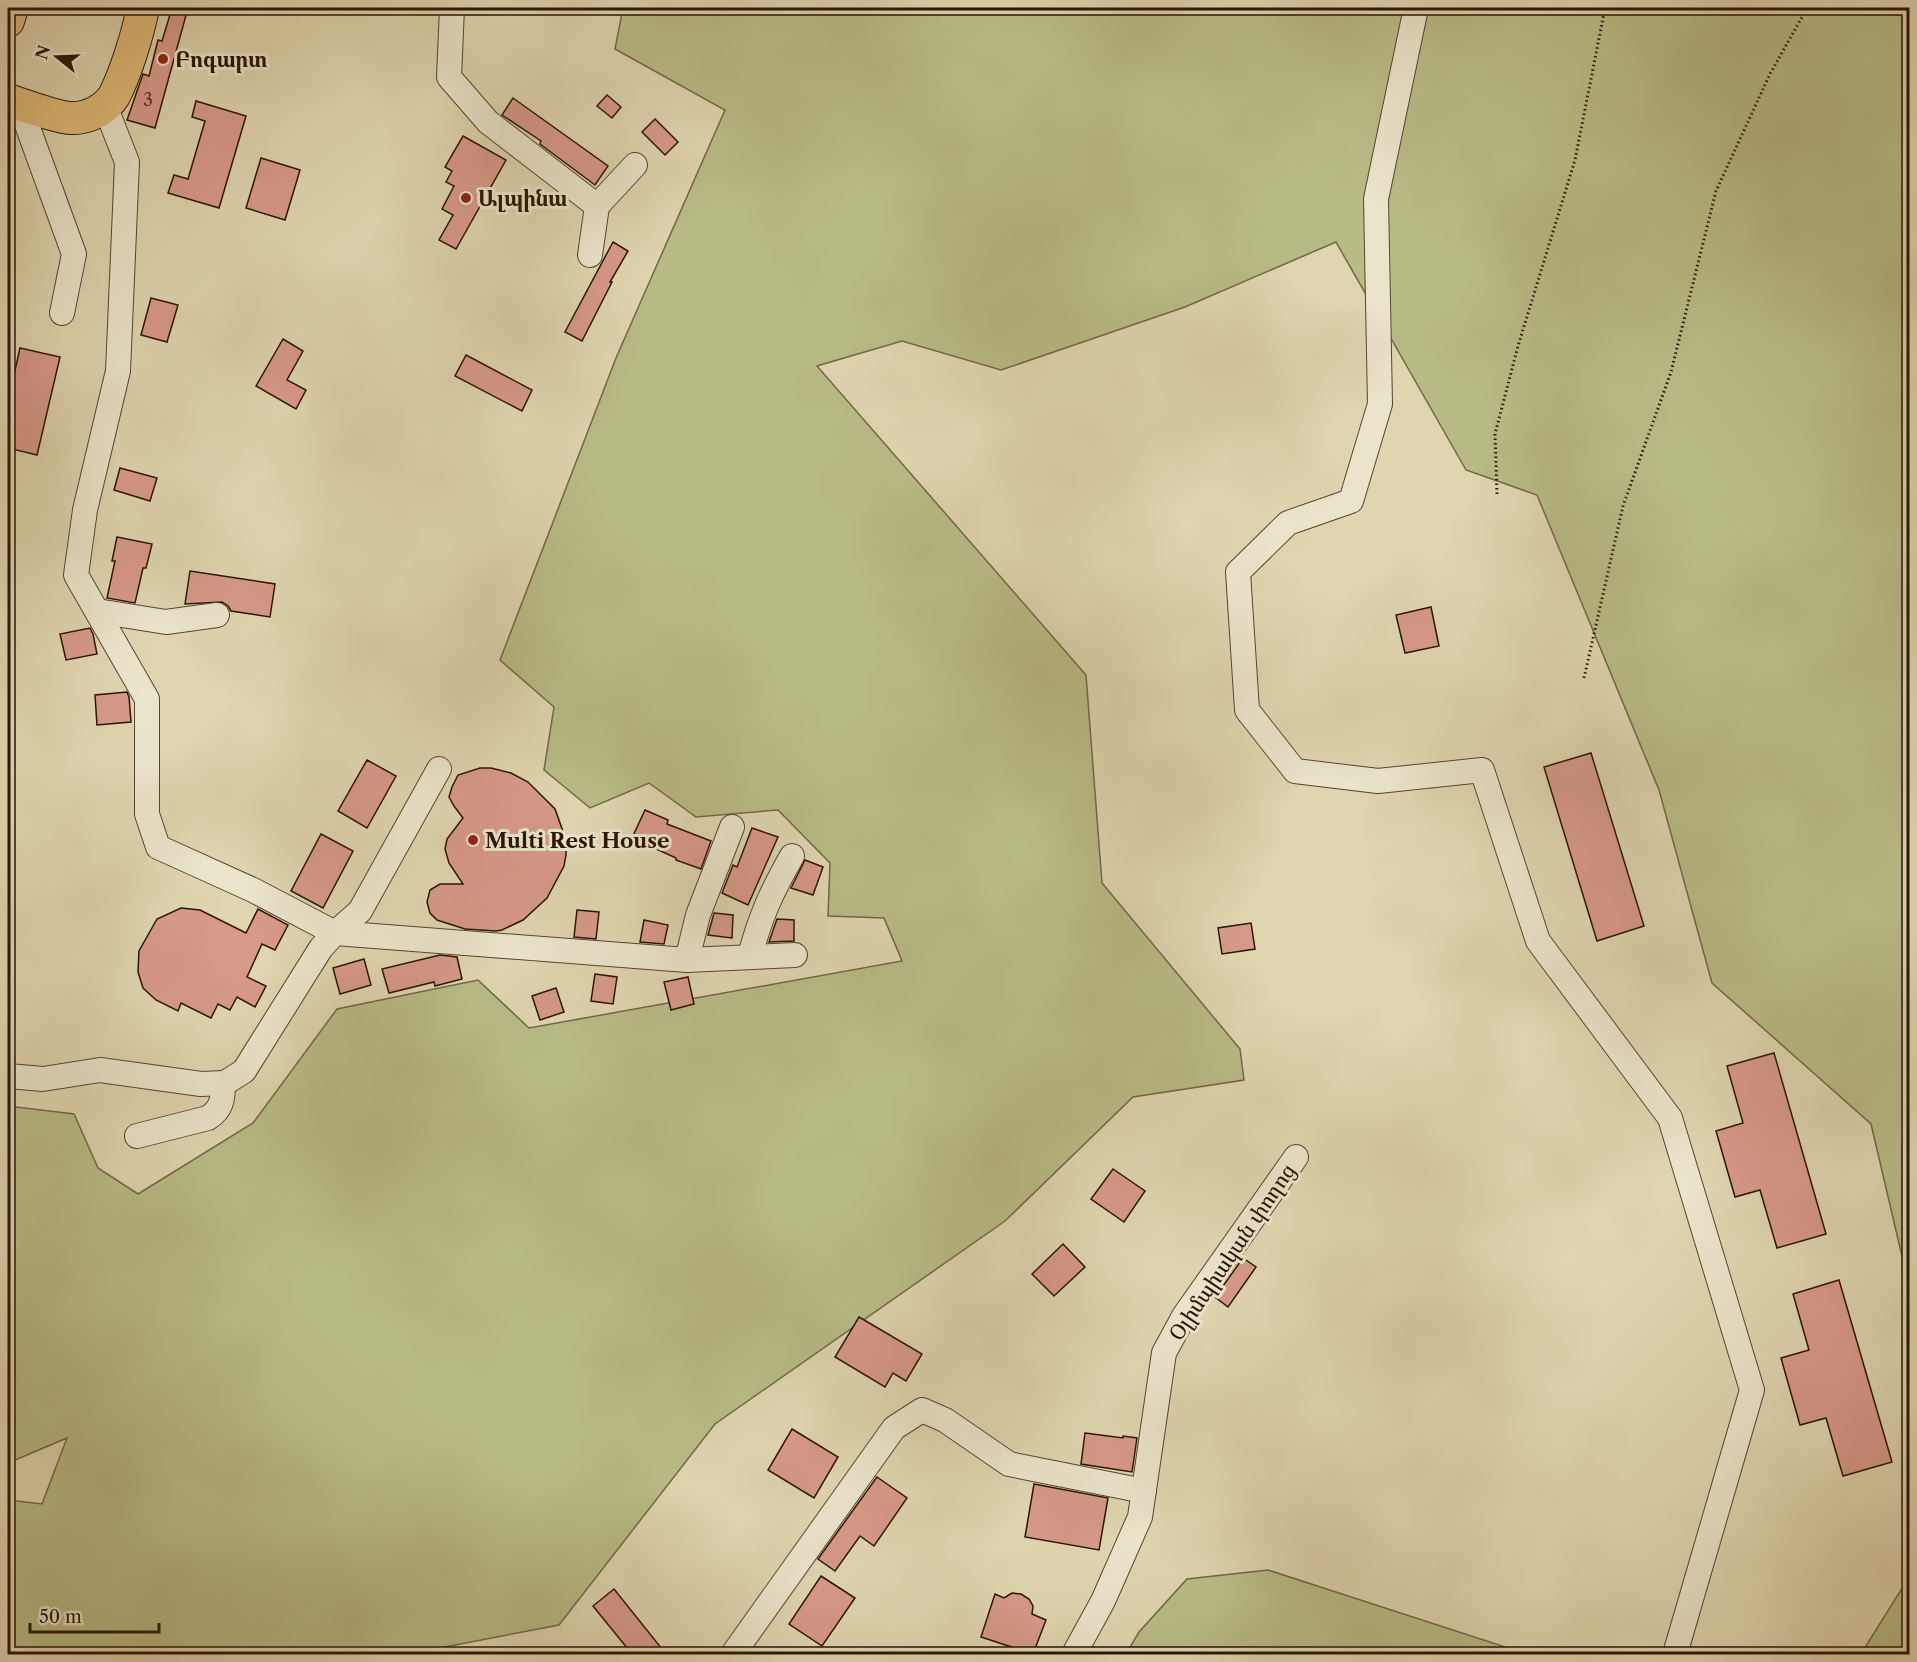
<svg xmlns="http://www.w3.org/2000/svg" width="1917" height="1662" font-family="'Libre Caslon Text','Noto Serif Armenian',serif">
	<style>
		.green { fill: #b8bb86; stroke: #706845; stroke-width: 1.5 }
		.building { fill: #d79989; stroke: #291504; stroke-width: 1.5 }
		.lines { fill: none; stroke-linecap: round; stroke-linejoin: round }
		.minor-casing { stroke: #56452f; stroke-width: 26 }
		.major-casing { stroke: #291504; stroke-width: 34 }
		.path { stroke: #291504; stroke-width: 3; stroke-dasharray: 1.5 3; stroke-linecap: butt }
		.minor { stroke: #eae4cb; stroke-width: 24 }
		.major { stroke: #e0ba78; stroke-width: 32 }
		.poi-dot { fill: #8f2418; stroke: #eae4cb; stroke-width: 2 }
		.labels { text-anchor: middle; dominant-baseline: central; stroke-width: 6; stroke-linejoin: round; paint-order: stroke }
		.number-label { font-size: 18px; fill: #543625 }
		.poi-label { font-size: 21px; font-weight: bold; fill: #291504; stroke: #eae4cb; text-anchor: start }
		.street-label { font-size: 21px; fill: #291504; stroke: #eae4cb }
	</style>
	<rect width="100%" height="100%" fill="#dfd5af"/>
	<filter id="stains"><feTurbulence type="fractalNoise" baseFrequency=".00333" numOctaves="4"/><feColorMatrix values="0 0 0 0 .2 0 0 0 0 .09 0 0 0 0 .02 0 0 0 .5 -.17"/></filter>
	<radialGradient id="worn" r=".72"><stop offset=".6" stop-color="#630" stop-opacity="0"/><stop offset="1" stop-color="#630" stop-opacity=".3"/></radialGradient>
	<!-- green -->
	<g class="green">
		<polygon points="623,8 1909,8 1909,1286 1871,1124 1712,983 1659,790 1537,495 1466,470 1336,242 1185,307 1001,370 902,341 817,366 1086,675 1102,883 1240,1049 1244,1080 1133,1097 1005,1221 715,1424 559,1625 408,1654 8,1654 8,1500 42,1504 67,1438 8,1463 8,1106 74,1114 98,1168 138,1194 253,1123 337,1009 478,980 529,1028 902,961 884,918 828,916 830,863 778,810 696,817 649,783 590,808 544,770 554,707 500,660 616,358 725,110 615,49"/>
		<polygon points="1268,1570 1527,1654 1126,1654 1139,1632 1187,1579"/>
		<polygon points="1909,1577 1909,1654 1861,1654"/>
	</g>
	<!-- building -->
	<g class="building">
		<polygon points="172,8 188,8 155,128 127,120 143,74 149,76 158,40 162,41"/>
		<polygon points="607,95 621,107 612,118 597,106"/>
		<polygon points="513,98 608,166 595,185 540,144 541,141 502,115"/>
		<polygon points="196,101 246,116 219,208 168,193 174,175 188,179 205,121 192,117"/>
		<polygon points="655,119 678,142 665,155 642,132"/>
		<polygon points="463,136 506,160 456,249 439,240 453,215 442,209 454,186 446,182 452,171 445,167"/>
		<polygon points="261,158 300,170 285,220 246,208"/>
		<polygon points="613,242 628,251 610,282 612,282 582,341 565,332"/>
		<polygon points="151,298 178,305 167,342 141,335"/>
		<polygon points="283,339 303,351 287,380 306,390 296,409 256,386"/>
		<polygon points="20,348 60,357 37,455 8,448 8,402"/>
		<polygon points="466,355 532,390 522,411 455,376"/>
		<polygon points="120,468 157,478 150,501 114,490"/>
		<polygon points="117,537 152,544 146,568 143,568 135,603 107,598 115,561 112,561"/>
		<polygon points="190,571 275,584 270,617 231,611 228,606 222,602 185,604"/>
		<polygon points="1431,607 1439,646 1405,653 1396,615"/>
		<polygon points="90,628 93,634 97,654 66,660 60,634"/>
		<polygon points="127,692 129,697 131,722 97,725 95,695"/>
		<polygon points="1591,753 1644,926 1597,941 1544,767"/>
		<polygon points="367,760 396,776 367,828 338,811"/>
		<polygon points="480,768 491,768 511,773 528,782 555,809 566,840 566,855 564,866 547,898 523,920 502,930 496,931 465,929 437,920 430,913 427,902 430,890 440,884 463,884 449,863 445,849 447,839 463,818 454,806 449,797 452,787 458,775"/>
		<polygon points="645,810 668,820 667,824 711,841 701,869 676,860 676,858 632,838"/>
		<polygon points="752,828 778,837 748,905 722,893 733,865 737,867"/>
		<polygon points="321,834 353,851 323,908 291,891"/>
		<polygon points="805,860 823,867 813,895 791,888"/>
		<polygon points="181,908 200,910 246,933 258,909 288,925 275,950 262,944 247,977 266,986 255,1007 237,997 230,1010 218,1004 211,1018 181,1003 178,1011 156,1000 143,988 138,972 139,951 157,919"/>
		<polygon points="577,910 599,912 596,939 574,937"/>
		<polygon points="714,913 733,915 732,938 708,935"/>
		<polygon points="777,919 794,920 794,941 769,942"/>
		<polygon points="644,920 668,925 664,944 640,942"/>
		<polygon points="1251,923 1255,949 1222,954 1218,928"/>
		<polygon points="440,955 457,957 462,979 435,986 434,982 389,993 382,969"/>
		<polygon points="364,959 371,985 340,994 333,968"/>
		<polygon points="595,974 617,977 613,1004 591,1001"/>
		<polygon points="688,977 694,1004 671,1010 664,982"/>
		<polygon points="556,988 564,1012 540,1020 532,996"/>
		<polygon points="1774,1053 1826,1234 1777,1248 1760,1190 1735,1197 1716,1131 1743,1123 1727,1066"/>
		<polygon points="1113,1169 1145,1191 1124,1222 1091,1199"/>
		<polygon points="1063,1244 1085,1267 1054,1296 1032,1274"/>
		<polygon points="1243,1258 1256,1267 1228,1307 1215,1297"/>
		<polygon points="1839,1280 1892,1462 1843,1476 1826,1418 1800,1425 1781,1358 1809,1350 1793,1294"/>
		<polygon points="859,1317 922,1354 906,1381 893,1373 885,1387 835,1357"/>
		<polygon points="792,1429 838,1457 814,1498 768,1470"/>
		<polygon points="1085,1433 1123,1438 1123,1436 1137,1438 1132,1472 1081,1464"/>
		<polygon points="877,1477 907,1498 874,1546 860,1536 835,1571 818,1559"/>
		<polygon points="1034,1484 1108,1498 1099,1550 1025,1537"/>
		<polygon points="821,1576 855,1598 822,1646 789,1624"/>
		<polygon points="614,1589 666,1654 632,1654 593,1606"/>
		<polygon points="1012,1593 1021,1594 1029,1599 1033,1606 1032,1614 1046,1620 1033,1654 981,1637 995,1594 1004,1598"/>
	</g>
	<g class="lines">
		<defs>
			<g id="minor">
				<polyline points="452,8 449,77 488,122 597,206 590,255"/>
				<polyline points="1416,8 1376,199 1380,404 1351,501 1288,523 1238,572 1247,710 1295,771 1378,781 1482,770 1538,941 1670,1118 1752,1390 1675,1654"/>
				<polyline points="19,103 74,254 62,313"/>
				<polyline points="105,106 127,162 118,371 85,510 76,575 147,699 147,814 158,847 253,890 335,933 360,911 439,769"/>
				<polyline points="597,206 635,165"/>
				<polyline points="97,611 166,622 217,615"/>
				<path d="M 750,956 C 760,917 772,891 792,856"/>
				<polyline points="687,960 698,915 732,827"/>
				<polyline points="8,1076 43,1079 100,1070 201,1084 225,1083 244,1071 321,948 335,933 687,960 795,955"/>
				<path d="M 137,1136 L 208,1118 C 222,1109 223,1099 223,1083"/>
				<polyline points="733,1654 894,1428 922,1410 945,1420 1009,1464 1144,1491"/>
				<polyline points="1074,1654 1103,1601 1140,1517 1164,1353 1184,1316 1296,1157"/>
			</g>
			<g id="major">
				<polyline points="8,21 12,8"/>
				<path d="M 8,100 C 23,105 56,117 70,118 C 87,119 105,110 114,96 C 126,73 138,33 143,8"/>
			</g>
		</defs>
		<!-- minor casing -->
		<use href="#minor" class="minor-casing"/>
		<!-- major casing -->
		<use href="#major" class="major-casing"/>
		<!-- path -->
		<g class="path">
			<polyline points="1497,494 1495,434 1518,346 1575,160 1605,8"/>
			<polyline points="1584,678 1623,506 1671,372 1716,191 1770,74 1807,8"/>
		</g>
		<!-- minor -->
		<use href="#minor" class="minor"/>
		<!-- major -->
		<use href="#major" class="major"/>
	</g>
	<!-- markers -->
	<g class="poi-dot">
		<circle cx="163" cy="59" r="6"/>
		<circle cx="466" cy="198" r="6"/>
		<circle cx="473" cy="840" r="6"/>
	</g>
	<g class="labels">
		<!-- number labels -->
		<g class="number-label">
			<text x="148" y="100">3</text>
		</g>
		<!-- poi labels -->
		<g class="poi-label">
			<text x="175" y="59">Բոգարտ</text>
			<text x="478" y="198">Ալպինա</text>
			<text x="485" y="840">Multi Rest House</text>
		</g>
		<!-- street labels -->
		<g class="street-label">
			<text transform="translate(1232 1252) rotate(-56)">Օլիմպիական փողոց</text>
		</g>
	</g>
	<!-- margin -->
	<rect width="1917" height="1662" fill="none" stroke="#dfd5af" stroke-width="30"/>
	<rect x="9" y="9" width="1899" height="1644" fill="none" stroke="#291504" stroke-width="3"/>
	<rect x="15" y="15" width="1887" height="1632" fill="none" stroke="#291504" stroke-width="1.5"/>
	<!-- north arrow -->
	<g transform="translate(57 57) rotate(288)" stroke="#eae4cb" stroke-width="4.5" paint-order="stroke">
	<path d="M0-4.5L10 22L0 15L-10 22Z" fill="#291504"/>
	<text y="-9" font-size="16" font-weight="bold" text-anchor="middle" fill="#291504">N</text>
	</g>
	<!-- scale -->
	<path d="M30 1623v9h129v-9" fill="none" stroke="#291504" stroke-width="3"/>
	<text x="39" y="1623" font-size="18" fill="#291504" stroke="#eae4cb" stroke-width="4.5" paint-order="stroke">50 m</text>
	<rect width="100%" height="100%" filter="url(#stains)"/>
	<rect width="100%" height="100%" fill="url(#worn)"/>
</svg>
